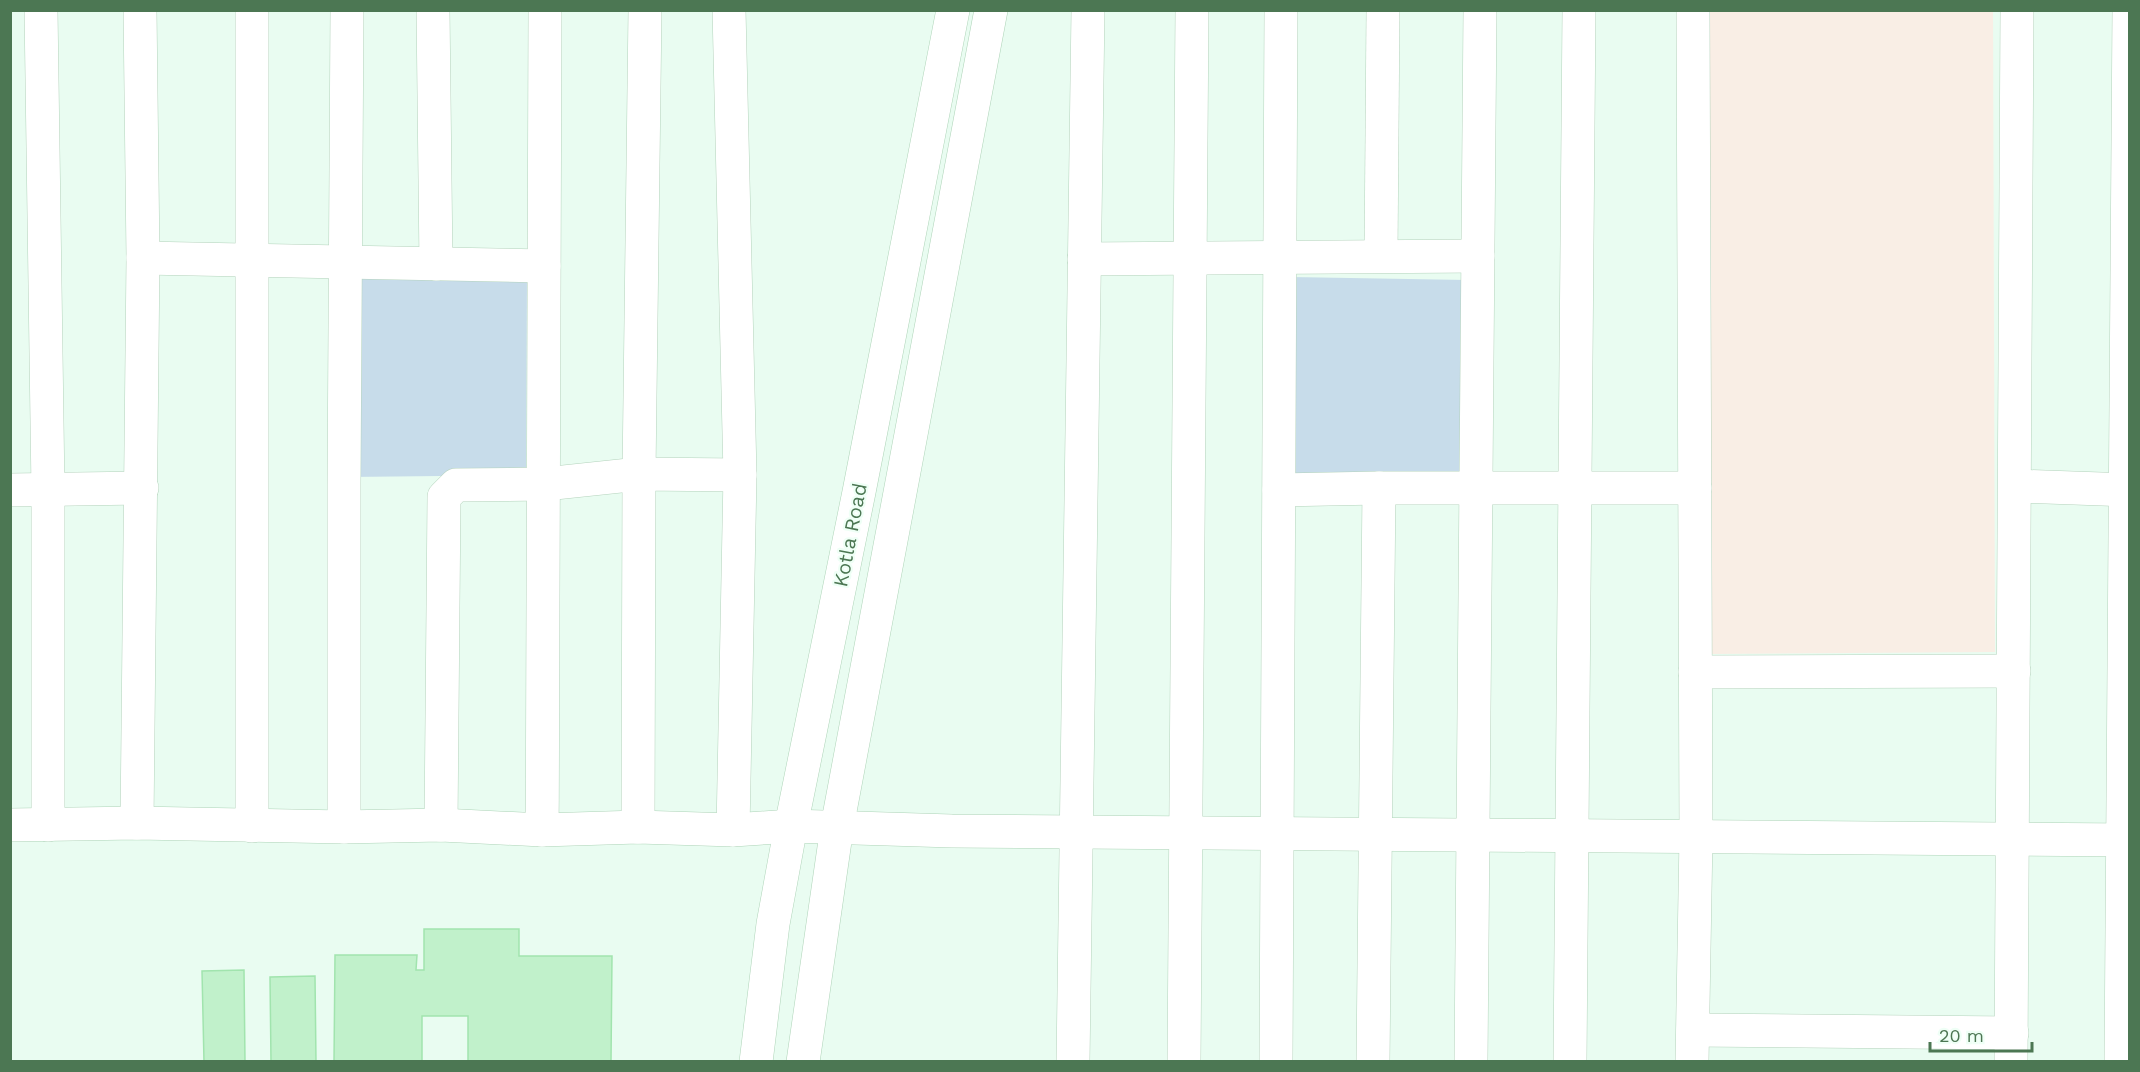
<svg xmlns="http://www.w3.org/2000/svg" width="2140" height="1072" font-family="'Work Sans',sans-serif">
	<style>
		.education { fill: #f9eee5 }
		.green { fill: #c7dcea }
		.building { fill: #c1f1cb; stroke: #a1e4ae; stroke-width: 1.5 }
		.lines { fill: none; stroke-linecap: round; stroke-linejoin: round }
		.street-casing { stroke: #b4d3bc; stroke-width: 34 }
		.secondary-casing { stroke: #aed4b8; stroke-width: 34 }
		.street { stroke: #fff; stroke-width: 33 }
		.secondary { stroke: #fff; stroke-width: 33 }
		.labels { text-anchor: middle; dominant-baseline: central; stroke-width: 4.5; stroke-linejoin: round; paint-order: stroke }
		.street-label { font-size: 20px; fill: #4c7753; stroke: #effff6 }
	</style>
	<rect width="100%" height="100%" fill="#e9fcf1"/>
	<!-- education -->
	<polygon class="education" points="1709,11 1993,11 1995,652 1711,654"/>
	<!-- green -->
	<g class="green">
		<polygon points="350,275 527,277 526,475 348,477"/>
		<polygon points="1291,277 1467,280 1466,479 1288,480"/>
	</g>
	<!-- building -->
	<g class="building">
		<polygon points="424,929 519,929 519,956 612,956 611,1062 468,1062 468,1016 422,1016 422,1062 334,1062 335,955 417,955 416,970 424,970"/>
		<polygon points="244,970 245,1062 204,1062 202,971"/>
		<polygon points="315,976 316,1062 271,1062 270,977"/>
	</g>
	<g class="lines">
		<defs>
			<g id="street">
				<polyline points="41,10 48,490 48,825"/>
				<polyline points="252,10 252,826"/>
				<polyline points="433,10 436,264"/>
				<polyline points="729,10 740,475 733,830"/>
				<polyline points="1381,255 1383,10"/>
				<polyline points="143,258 544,266"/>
				<polyline points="1084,259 1478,256"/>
				<polyline points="2015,486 2130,490"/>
				<polyline points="10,490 142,488"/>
				<polyline points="1279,490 1379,488 1695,488"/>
				<polyline points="1695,672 2014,671"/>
				<polyline points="137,823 143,258 140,10"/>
				<polyline points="441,825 444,497 456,485 545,484 639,474 740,475"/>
				<polyline points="344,827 344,484 347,10"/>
				<polyline points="638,827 639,474 645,10"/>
				<path d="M 542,830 C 545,557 544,284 545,10"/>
				<polyline points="1693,1030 2012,1033"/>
				<polyline points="1073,1062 1088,10"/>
				<polyline points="1184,1062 1192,10"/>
				<polyline points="1276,1062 1281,10"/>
				<polyline points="1373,1062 1379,488"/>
				<polyline points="1471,1062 1480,10"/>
				<polyline points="1570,1062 1579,10"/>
				<polyline points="1692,1062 1696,837 1693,10"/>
				<polyline points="2011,1062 2017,10"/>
				<polyline points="2121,1062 2129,10"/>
			</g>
			<g id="secondary">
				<polyline points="10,825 137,823 344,827 441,825 542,830 638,827 733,830 791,826 952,831 2130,840"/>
				<polyline points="756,1062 773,924 791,826 859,492 953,10"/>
				<polyline points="803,1062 837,827 991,10"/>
			</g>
		</defs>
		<!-- street casing -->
		<use href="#street" class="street-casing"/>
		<!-- secondary casing -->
		<use href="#secondary" class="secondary-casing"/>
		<!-- street -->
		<use href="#street" class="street"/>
		<!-- secondary -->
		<use href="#secondary" class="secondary"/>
	</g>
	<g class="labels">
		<!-- street labels -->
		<g class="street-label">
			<text transform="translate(850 535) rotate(-79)">Kotla Road</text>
		</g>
	</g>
	<!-- border -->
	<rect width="2140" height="1072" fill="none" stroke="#4c7753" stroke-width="24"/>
	<!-- scale -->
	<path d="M1930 1042v9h102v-9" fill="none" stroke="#4c7753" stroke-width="3"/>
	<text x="1939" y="1042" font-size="18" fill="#4c7753" stroke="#effff6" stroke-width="4.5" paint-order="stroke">20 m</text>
</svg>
